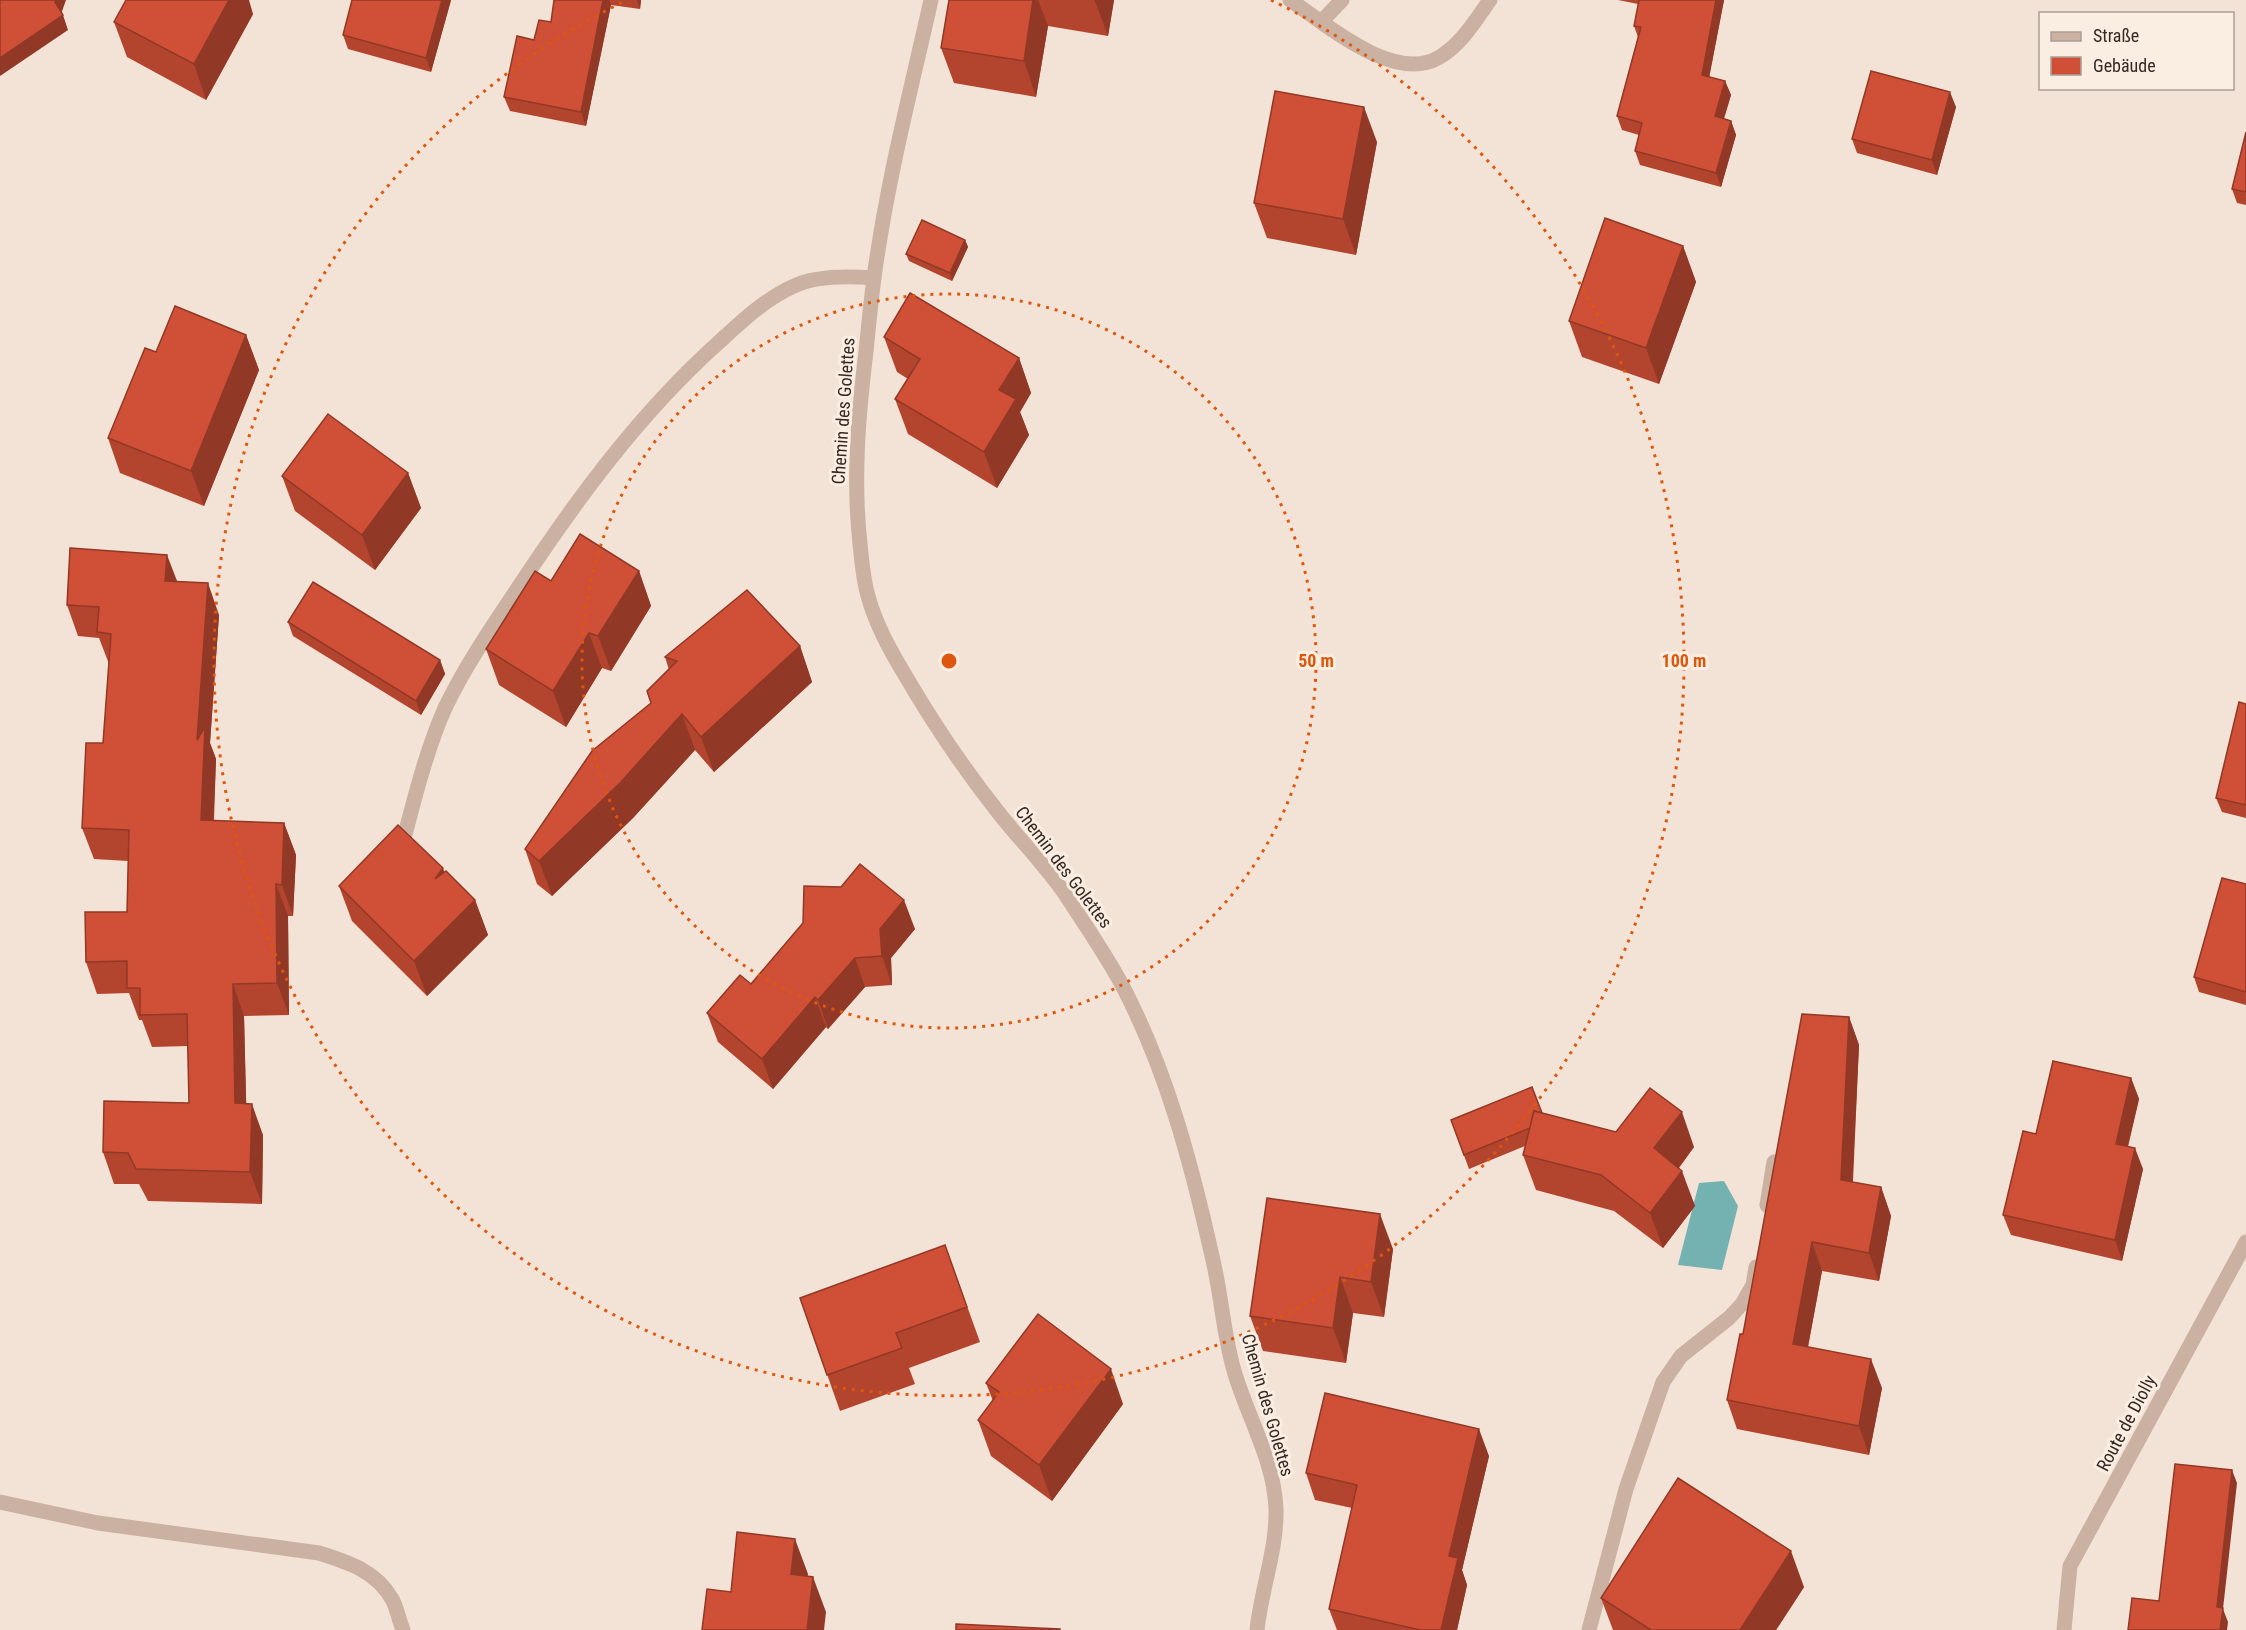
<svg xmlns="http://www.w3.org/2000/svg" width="2246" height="1630" font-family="'Roboto Condensed',sans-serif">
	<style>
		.water { fill: #73b2b0 }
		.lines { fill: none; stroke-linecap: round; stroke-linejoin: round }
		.street { stroke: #cbb1a2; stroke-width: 15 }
		.wall { fill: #b3452f }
		.shaded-wall { fill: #923826 }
		.building { fill: #d05037; stroke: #923826; stroke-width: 1.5 }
		.ring { fill: none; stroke: #df570d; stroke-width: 3; stroke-dasharray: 3 6 }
		.labels { text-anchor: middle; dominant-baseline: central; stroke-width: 6; stroke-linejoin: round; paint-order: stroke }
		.street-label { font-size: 18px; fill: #352925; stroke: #faeee3 }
		.centre { fill: #df570d; stroke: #faeee3; stroke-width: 3 }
		.ring-label { font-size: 18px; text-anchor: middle; font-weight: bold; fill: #df570d; stroke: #faeee3; stroke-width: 6; stroke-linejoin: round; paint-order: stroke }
	</style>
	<rect width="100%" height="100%" fill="#f3e3d6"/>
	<!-- water -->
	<polygon class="water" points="1724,1181 1738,1206 1722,1270 1678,1265 1699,1183"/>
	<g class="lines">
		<!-- street -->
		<g class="street">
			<path d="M 931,0 C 912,85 890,170 877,257 C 872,288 869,321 866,352 C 858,417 853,480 860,544 C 862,562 863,579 868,596 C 876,625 890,650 905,675 C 933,723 964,769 998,812 C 1020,840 1045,865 1065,894 C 1084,923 1104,952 1121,983 C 1166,1068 1191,1162 1212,1256 C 1221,1292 1223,1331 1233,1367 C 1246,1415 1274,1458 1276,1509 C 1277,1550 1261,1590 1257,1630"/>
			<path d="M 1290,0 C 1326,24 1393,83 1438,58 C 1461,45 1475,21 1490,0"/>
			<polyline points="1322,21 1342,0"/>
			<path d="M 403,842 C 415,797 426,751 445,708 C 465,666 492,627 518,588 C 576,500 639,414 718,343 C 741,322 765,299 794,286 C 817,275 849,276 874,278"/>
			<polyline points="1767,1205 1774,1162"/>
			<path d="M 0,1502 L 98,1523 L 319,1553 C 348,1562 376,1571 392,1599 C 397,1608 399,1620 403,1630"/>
			<polyline points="1589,1630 1626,1489 1663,1382 1681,1356 1729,1318 1742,1304 1753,1285 1756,1267"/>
			<polyline points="2064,1630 2070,1566 2246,1242"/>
		</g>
	</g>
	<!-- wall -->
	<g class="wall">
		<polygon points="451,0 431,72 348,49 343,35"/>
		<polygon points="554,0 641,0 640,9 611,5 586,126 510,111 504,97 534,40 551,22"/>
		<polygon points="949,0 1114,0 1108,36 1048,26 1036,97 954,83 941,48"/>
		<polygon points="1618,0 1724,0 1709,77 1725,81 1731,95 1724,119 1731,121 1736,135 1721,187 1640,165 1635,151 1639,135 1622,130 1617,116 1638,37 1634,26 1638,4"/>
		<polygon points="253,14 206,100 127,57 114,22"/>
		<polygon points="1956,107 1937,175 1857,153 1852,139"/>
		<polygon points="2246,132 2246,205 2237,203 2232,189"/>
		<polygon points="1377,142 1356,255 1267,238 1254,203"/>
		<polygon points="965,240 968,247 952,281 909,261 906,254"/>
		<polygon points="1683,246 1696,282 1659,384 1582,357 1569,321"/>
		<polygon points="246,335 259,370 204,506 120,473 108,438 156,352"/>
		<polygon points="884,337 1019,358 1031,393 1020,412 1029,435 997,488 908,434 895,399 908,379 897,372"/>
		<polygon points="408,473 421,508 375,570 295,511 282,476"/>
		<polygon points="639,571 651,606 611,671 602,668 566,727 499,685 486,649 551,581"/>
		<polygon points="177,581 219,615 210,743 216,759 214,821 284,823 296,855 293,916 288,916 289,1015 244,1016 246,1104 263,1135 262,1204 148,1201 139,1184 114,1184 103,1152 189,1103 188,1046 152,1047 142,1020 139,1020 129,993 97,994 86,962 127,912 128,861 94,859 82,828 103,743 109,664 99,638 78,636 67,605"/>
		<polygon points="288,622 440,660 445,674 421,715 293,636"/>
		<polygon points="800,646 812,682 714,772 695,750 633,818 552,896 537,884 525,849 651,703 669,670 665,657"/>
		<polygon points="2246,704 2246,818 2222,812 2216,798"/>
		<polygon points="444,872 475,900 488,935 427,996 352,921 339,886"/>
		<polygon points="2246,884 2246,1005 2199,992 2194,977"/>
		<polygon points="803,923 915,929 891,958 892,985 865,987 828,1029 826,1027 773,1089 718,1042 707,1013 751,984"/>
		<polygon points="1849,1017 1859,1045 1853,1182 1881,1187 1891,1216 1879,1281 1822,1271 1808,1347 1882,1388 1869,1455 1737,1429 1727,1400 1743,1334"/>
		<polygon points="2131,1078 2139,1099 2128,1147 2143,1169 2122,1261 2011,1235 2003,1215 2036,1134"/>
		<polygon points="1542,1113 1616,1132 1694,1147 1679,1168 1695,1206 1663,1248 1614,1211 1536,1190 1523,1155 1525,1146 1469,1169 1451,1120"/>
		<polygon points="945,1245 980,1342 909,1368 915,1384 840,1411 800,1298"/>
		<polygon points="1393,1249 1384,1317 1353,1313 1346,1363 1263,1351 1250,1316"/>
		<polygon points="986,1383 1123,1404 1052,1501 991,1456 978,1420 993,1401"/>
		<polygon points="1489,1456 1462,1570 1467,1585 1457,1630 1337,1630 1329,1609 1352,1508 1315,1500 1306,1473"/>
		<polygon points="1804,1587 1776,1630 1613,1630 1601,1598"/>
	</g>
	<!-- shaded-wall -->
	<g class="shaded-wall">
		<polygon points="56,0 66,0 60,17 55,2"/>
		<polygon points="229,0 249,0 253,14 206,100 194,64"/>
		<polygon points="442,0 451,0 431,72 426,58"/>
		<polygon points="603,0 609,0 611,5 586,126 581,112"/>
		<polygon points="637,0 641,0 640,9"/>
		<polygon points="1033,0 1038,0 1048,26 1036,97 1024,61"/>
		<polygon points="1095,0 1114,0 1108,36 1095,1"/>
		<polygon points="1716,0 1724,0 1707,89 1702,75"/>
		<polygon points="63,15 68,30 0,76 0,58"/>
		<polygon points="1725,81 1731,95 1720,130 1715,116"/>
		<polygon points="1950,92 1956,107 1937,175 1932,160"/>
		<polygon points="1364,107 1377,142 1356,255 1343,219"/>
		<polygon points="1731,121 1736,135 1721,187 1716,173"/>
		<polygon points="965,240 968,247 952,281 950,273"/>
		<polygon points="1683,246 1696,282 1659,384 1646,348"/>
		<polygon points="246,335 259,370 204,506 191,471"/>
		<polygon points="1019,358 1031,393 1020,412 1029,435 997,488 984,452 999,390"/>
		<polygon points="408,473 421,508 375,570 362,535"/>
		<polygon points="167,555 179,586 165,581"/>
		<polygon points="639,571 651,606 611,671 598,636"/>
		<polygon points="208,583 219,615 210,743 216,759 212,852 201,820 197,740"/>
		<polygon points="589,633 602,668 566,727 553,691"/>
		<polygon points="800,646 812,682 714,772 701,737"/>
		<polygon points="440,660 445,674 421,715 416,701"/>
		<polygon points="682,714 695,750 633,818 552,896 539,861"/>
		<polygon points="284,823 296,855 293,916 282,885"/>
		<polygon points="443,868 455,903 435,879"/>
		<polygon points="276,884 288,916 289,1015 277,983"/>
		<polygon points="475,900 488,935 427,996 414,961"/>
		<polygon points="904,900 915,929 891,958 892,985 882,956 880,929"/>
		<polygon points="855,958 865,987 828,1029 818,1000"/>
		<polygon points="233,984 244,1016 247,1135 235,1103"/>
		<polygon points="815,997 826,1027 773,1089 762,1059"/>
		<polygon points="1849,1017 1859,1045 1851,1209 1841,1180"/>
		<polygon points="2131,1078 2139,1099 2123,1165 2116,1144"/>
		<polygon points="252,1104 263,1135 262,1204 250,1172"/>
		<polygon points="1682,1112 1694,1147 1667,1183 1654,1148"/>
		<polygon points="2135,1148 2143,1169 2122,1261 2115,1240"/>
		<polygon points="1682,1171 1695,1206 1663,1248 1650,1213"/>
		<polygon points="1881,1187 1891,1216 1879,1281 1869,1253"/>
		<polygon points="1380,1214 1393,1249 1384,1317 1371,1282"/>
		<polygon points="1812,1242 1822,1271 1803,1373 1793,1344"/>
		<polygon points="1340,1277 1353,1313 1346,1363 1333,1328"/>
		<polygon points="1871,1359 1882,1388 1869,1455 1859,1426"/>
		<polygon points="1111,1369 1123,1404 1052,1501 1039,1465"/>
		<polygon points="1479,1429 1489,1456 1462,1570 1467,1585 1457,1630 1441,1630 1449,1556"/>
		<polygon points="2232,1470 2237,1483 2223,1609 2228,1622 2227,1630 2220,1630 2217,1607"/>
		<polygon points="795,1539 808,1574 804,1610 791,1574"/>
		<polygon points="1791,1551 1804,1587 1776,1630 1740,1630"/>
		<polygon points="813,1577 826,1612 824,1630 807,1630"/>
	</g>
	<!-- building -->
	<g class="building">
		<polygon points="0,0 56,0 55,2 63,15 0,58"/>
		<polygon points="126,0 229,0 194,64 114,22"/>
		<polygon points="352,0 442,0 426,58 343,35"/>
		<polygon points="554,0 603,0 581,112 504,97 517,36 534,40 539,20 551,22"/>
		<polygon points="949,0 1033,0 1024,61 941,48"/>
		<polygon points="1639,0 1716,0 1702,75 1725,81 1715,116 1731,121 1716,173 1635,151 1642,123 1617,116 1641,27 1634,26"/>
		<polygon points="1871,71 1950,92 1932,160 1852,139"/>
		<polygon points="1275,91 1364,107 1343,219 1254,203"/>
		<polygon points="2246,132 2246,192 2232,189"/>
		<polygon points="1605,218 1683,246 1646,348 1569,321"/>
		<polygon points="922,220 965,240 950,273 906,254"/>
		<polygon points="910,293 1019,358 999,390 1016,399 984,452 895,399 920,359 884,337"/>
		<polygon points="175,306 246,335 191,471 108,438 145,348 156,352"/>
		<polygon points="328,414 408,473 362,535 282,476"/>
		<polygon points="580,534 639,571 598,636 589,633 553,691 486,649 535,571 551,581"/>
		<polygon points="70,548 167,555 165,581 208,583 197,740 205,727 201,820 284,823 282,885 276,884 277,983 233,984 235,1103 252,1104 250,1172 136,1169 128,1153 103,1152 104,1101 189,1103 187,1014 140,1015 140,988 127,988 127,961 86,962 85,912 127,912 129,830 82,828 86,743 103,743 111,634 97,632 99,607 67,605"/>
		<polygon points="313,582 440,660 416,701 288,622"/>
		<polygon points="747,590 800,646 701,737 682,714 620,783 539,861 525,849 592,751 651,703 647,691 677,661 665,657"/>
		<polygon points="2239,702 2246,704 2246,805 2216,798"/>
		<polygon points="398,825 443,868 435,879 446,871 475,900 414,961 339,886"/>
		<polygon points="860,864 904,900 880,929 882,956 855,958 818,1000 815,997 762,1059 707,1013 740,975 751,984 803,923 804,886 841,887"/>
		<polygon points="2222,878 2246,884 2246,992 2194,977"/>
		<polygon points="1802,1014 1849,1017 1841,1180 1881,1187 1869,1253 1812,1242 1793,1344 1871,1359 1859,1426 1727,1400 1740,1334 1743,1334"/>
		<polygon points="2053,1061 2131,1078 2116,1144 2135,1148 2115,1240 2003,1215 2023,1131 2036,1134"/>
		<polygon points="1532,1087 1542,1113 1534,1111 1530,1128 1464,1155 1451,1120"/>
		<polygon points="1650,1088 1682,1112 1654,1148 1682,1171 1650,1213 1601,1175 1523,1155 1534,1111 1616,1132"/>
		<polygon points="1267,1198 1380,1214 1371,1282 1340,1277 1333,1328 1250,1316"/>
		<polygon points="945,1245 967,1307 896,1333 902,1348 827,1375 800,1298"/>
		<polygon points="1038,1314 1111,1369 1039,1465 978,1420 999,1392 986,1383"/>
		<polygon points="1325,1393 1479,1429 1449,1556 1458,1558 1441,1630 1420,1630 1329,1609 1357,1485 1306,1473"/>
		<polygon points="2175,1464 2232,1470 2217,1607 2223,1608 2220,1630 2128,1630 2132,1598 2159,1601"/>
		<polygon points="1678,1478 1791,1551 1740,1630 1651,1630 1601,1598"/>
		<polygon points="737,1532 795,1539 791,1574 813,1577 807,1630 702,1630 707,1589 731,1592"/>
		<polygon points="956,1624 1060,1629 1060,1630 956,1630"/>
	</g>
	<!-- distance rings -->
	<g class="ring">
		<circle cx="949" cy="661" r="367"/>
		<path d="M1271 0A735 735 0 1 1 627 0"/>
	</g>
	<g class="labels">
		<!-- street labels -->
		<g class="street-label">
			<text transform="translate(843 411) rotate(-86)">Chemin des Golettes</text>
			<text transform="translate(1064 867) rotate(53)">Chemin des Golettes</text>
			<text transform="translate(1268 1405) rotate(74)">Chemin des Golettes</text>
			<text transform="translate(2126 1423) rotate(-62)">Route de Diolly</text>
		</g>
	</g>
	<circle cx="949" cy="661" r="9" class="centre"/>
	<g class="ring-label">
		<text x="1316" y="667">50 m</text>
		<text x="1684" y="667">100 m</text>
	</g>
	<!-- legend -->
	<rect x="2039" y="12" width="195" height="78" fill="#faeee3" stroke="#ab9f97" stroke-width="1.5"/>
	<rect x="2051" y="32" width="30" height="9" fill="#cbb1a2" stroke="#ab9f97" stroke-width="1.5"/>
	<text x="2093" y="42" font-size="18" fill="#352925">Straße</text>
	<rect x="2051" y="57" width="30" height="18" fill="#d05037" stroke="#ab9f97" stroke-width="1.5"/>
	<text x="2093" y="72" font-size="18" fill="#352925">Gebäude</text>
</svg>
